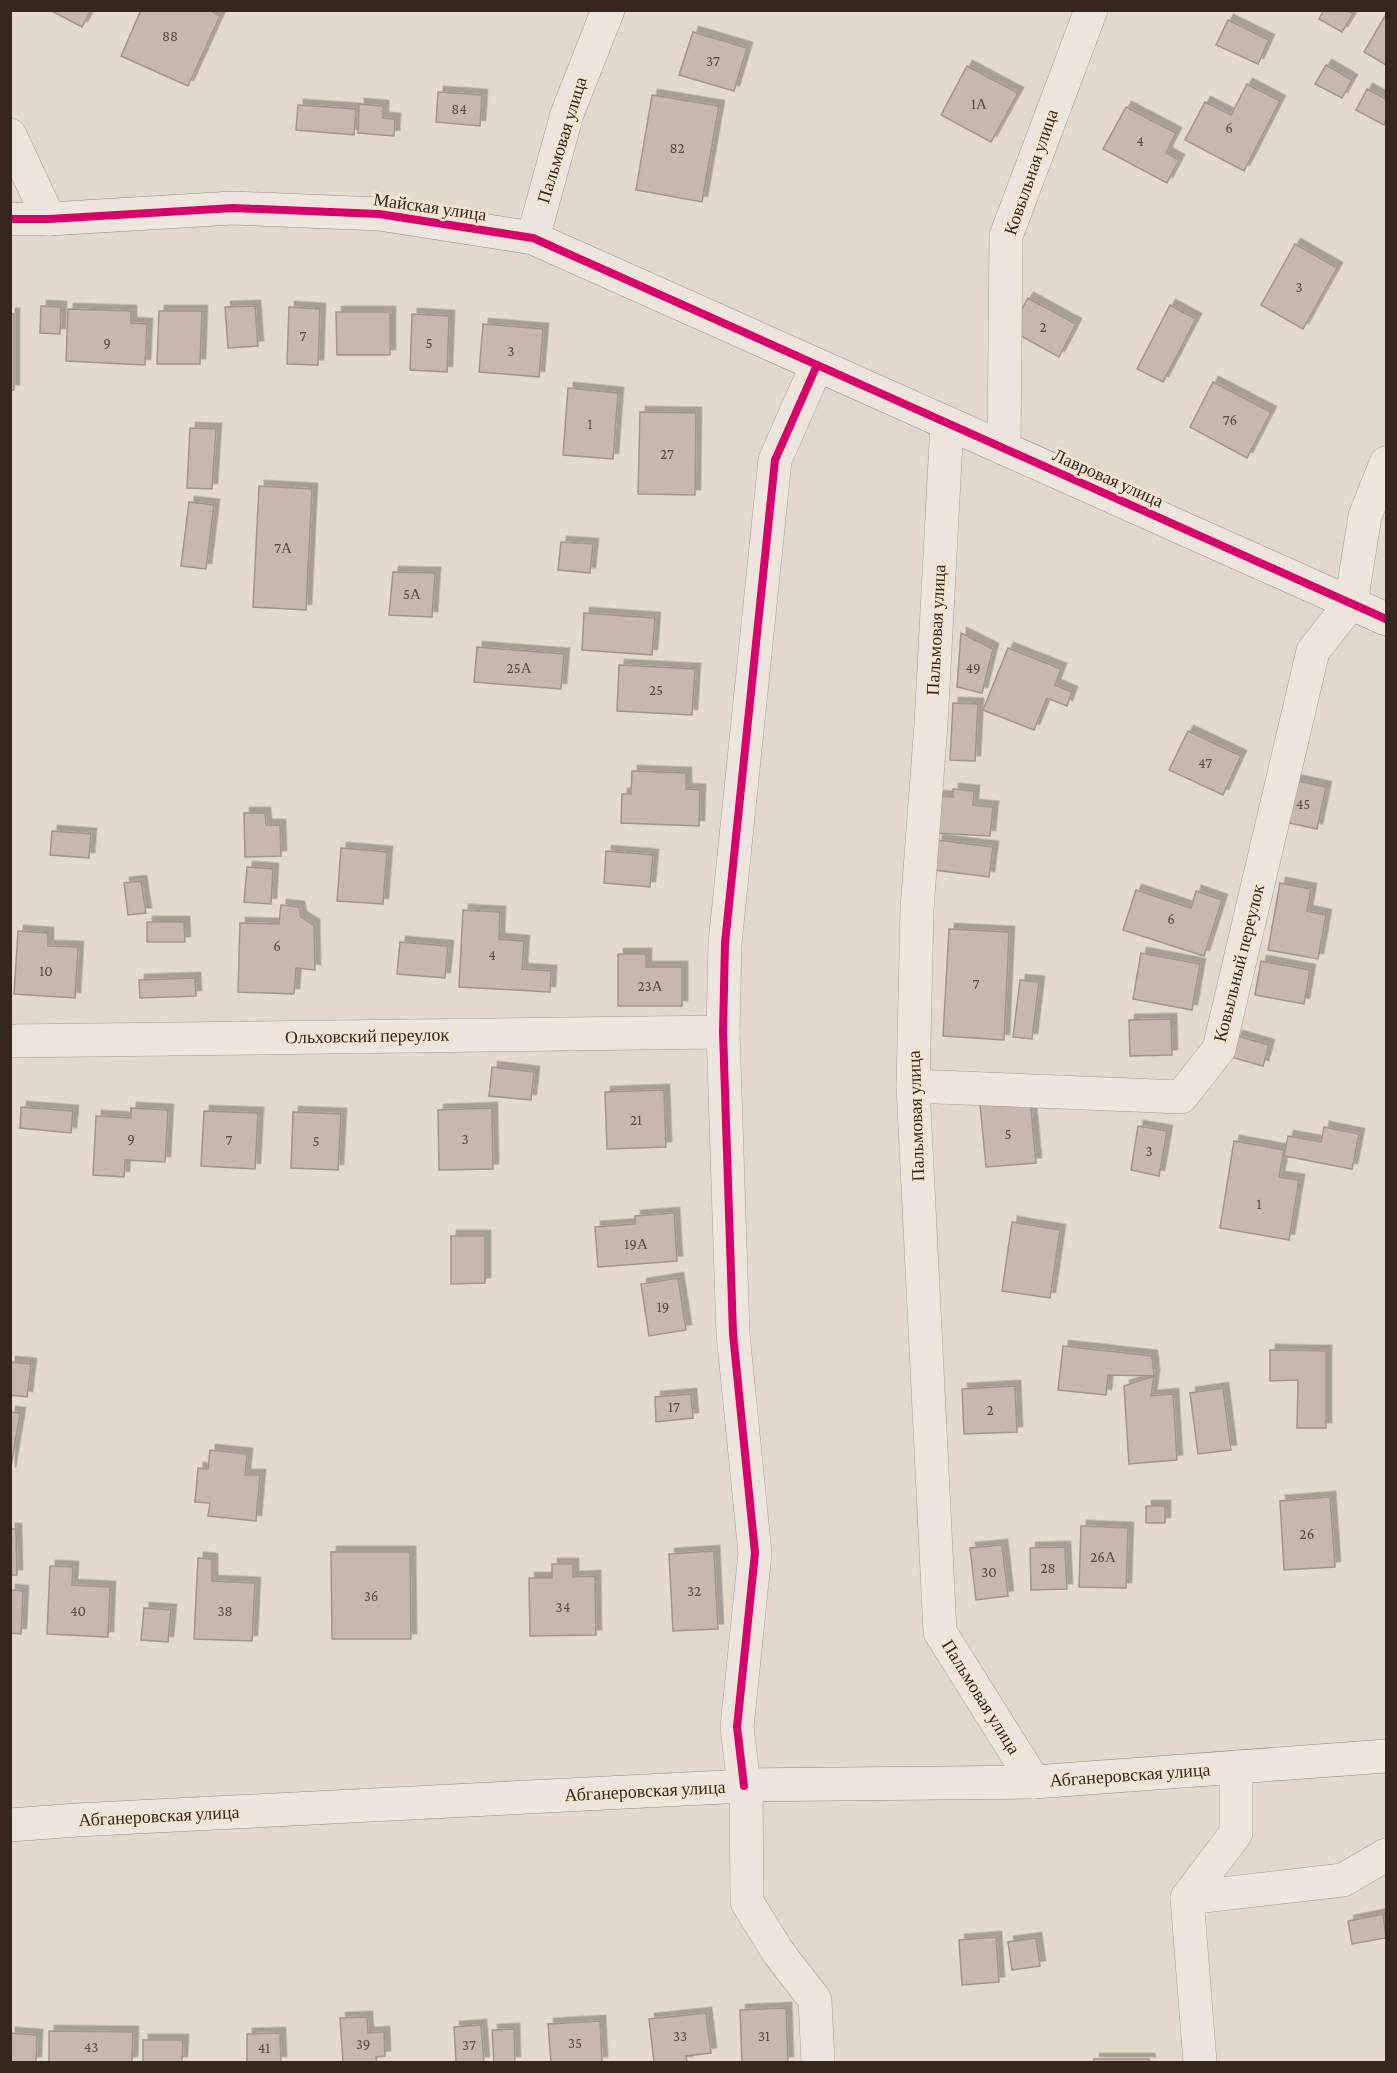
<svg xmlns="http://www.w3.org/2000/svg" width="1397" height="2073" font-family="'Crimson Pro',serif">
	<style>
		.building { fill: #c7b7ae; stroke: #a3958c; stroke-width: 1.5; filter: url(#shadow) }
		.lines { fill: none; stroke-linecap: round; stroke-linejoin: round }
		.street-casing { stroke: #a99f96; stroke-width: 34 }
		.secondary-casing { stroke: #988e86; stroke-width: 34 }
		.street { stroke: #ece5de; stroke-width: 33 }
		.secondary { stroke: #ece5de; stroke-width: 33 }
		.cycleway-casing { stroke: #f4e5d3; stroke-width: 11 }
		.cycleway { stroke: #d6006c; stroke-width: 8 }
		.labels { text-anchor: middle; dominant-baseline: central; stroke-width: 5; stroke-linejoin: round; paint-order: stroke }
		.number-label { font-size: 15px; fill: #5b4a42 }
		.street-label { font-size: 18px; fill: #37261e; stroke: #f4e5d3 }
	</style>
	<defs>
		<filter id="shadow"><feDropShadow dx="5.5" dy="-5.5" stdDeviation="0" flood-color="#0004"/></filter>
	</defs>
	<rect width="100%" height="100%" fill="#e3d9cd"/>
	<!-- building -->
	<g class="building">
		<polygon points="50,10 91,10 82,27"/>
		<polygon points="141,10 209,10 220,16 188,86 121,56"/>
		<polygon points="1324,10 1347,10 1353,14 1342,32 1319,19"/>
		<polygon points="1385,16 1386,17 1386,65 1364,52"/>
		<polygon points="1228,20 1269,40 1258,64 1216,45"/>
		<polygon points="693,32 747,48 734,91 679,75"/>
		<polygon points="1326,65 1352,80 1342,98 1315,84"/>
		<polygon points="967,66 1018,93 991,142 941,115"/>
		<polygon points="1247,84 1280,101 1244,171 1185,140 1205,102 1231,115"/>
		<polygon points="1367,89 1386,99 1386,121 1384,125 1356,110"/>
		<polygon points="438,92 482,95 480,126 436,122"/>
		<polygon points="652,95 719,106 702,202 636,190"/>
		<polygon points="359,104 383,106 383,118 395,119 394,136 358,133"/>
		<polygon points="298,105 356,109 354,135 296,130"/>
		<polygon points="1126,107 1176,133 1166,153 1179,160 1167,183 1103,149"/>
		<polygon points="1295,244 1337,268 1303,329 1261,305"/>
		<polygon points="1028,298 1076,324 1059,357 1010,330"/>
		<polygon points="1170,305 1196,319 1163,382 1137,369"/>
		<polygon points="41,306 61,307 60,334 40,333"/>
		<polygon points="255,306 258,346 228,348 225,307"/>
		<polygon points="289,307 320,309 318,365 287,364"/>
		<polygon points="68,309 131,311 131,323 147,324 145,365 66,361"/>
		<polygon points="159,311 202,311 200,364 157,364"/>
		<polygon points="336,312 390,312 390,355 337,355"/>
		<rect x="10" y="314" width="4" height="76"/>
		<polygon points="412,314 449,316 447,372 410,370"/>
		<polygon points="483,324 543,329 539,377 479,372"/>
		<polygon points="1213,382 1271,412 1247,458 1190,427"/>
		<polygon points="568,388 618,393 613,459 563,455"/>
		<polygon points="640,412 696,413 695,495 638,494"/>
		<polygon points="190,428 216,429 212,489 187,488"/>
		<polygon points="259,486 312,489 306,610 253,607"/>
		<polygon points="189,502 214,505 206,569 181,566"/>
		<polygon points="561,542 593,544 590,573 558,570"/>
		<polygon points="393,572 435,573 432,617 389,615"/>
		<polygon points="584,613 655,618 652,655 582,650"/>
		<polygon points="961,633 993,649 982,693 957,687"/>
		<polygon points="477,647 564,654 561,689 474,682"/>
		<polygon points="1008,648 1061,669 1055,685 1072,692 1067,706 1047,698 1034,730 983,710"/>
		<polygon points="619,665 695,669 692,715 617,711"/>
		<polygon points="953,703 978,704 975,761 950,760"/>
		<polygon points="1188,731 1241,756 1223,795 1169,770"/>
		<polygon points="632,771 686,773 686,789 700,790 699,826 621,823 622,794 631,794"/>
		<polygon points="1289,779 1326,787 1317,829 1280,821"/>
		<polygon points="953,789 974,791 973,805 993,807 990,836 934,833 937,796 953,797"/>
		<polygon points="244,813 265,813 266,825 280,825 281,856 245,857"/>
		<polygon points="52,831 91,834 89,858 50,855"/>
		<polygon points="937,840 993,847 989,877 934,870"/>
		<polygon points="341,848 387,852 383,904 337,901"/>
		<polygon points="606,851 653,855 650,887 604,883"/>
		<polygon points="247,867 273,869 271,904 244,902"/>
		<polygon points="141,881 146,913 128,915 124,883"/>
		<polygon points="1280,883 1311,889 1307,911 1326,915 1318,959 1268,950"/>
		<polygon points="1136,890 1191,908 1196,891 1222,900 1204,956 1123,930"/>
		<polygon points="281,905 299,907 301,917 314,925 315,970 296,968 294,994 238,992 240,923 279,924"/>
		<polygon points="463,910 500,912 499,939 524,941 522,969 551,971 550,992 459,987"/>
		<polygon points="147,922 184,922 185,942 147,942"/>
		<polygon points="949,929 1009,932 1004,1040 943,1036"/>
		<polygon points="18,931 48,933 48,946 78,947 75,998 14,994"/>
		<polygon points="400,942 448,946 445,978 397,974"/>
		<polygon points="1141,953 1200,964 1192,1010 1133,999"/>
		<polygon points="618,954 646,954 646,967 682,967 682,1006 618,1006"/>
		<polygon points="1261,961 1310,970 1304,1004 1255,995"/>
		<polygon points="195,978 196,996 140,998 139,980"/>
		<polygon points="1020,980 1039,982 1032,1039 1013,1037"/>
		<polygon points="1171,1019 1172,1055 1130,1056 1129,1020"/>
		<polygon points="1237,1036 1269,1045 1263,1066 1231,1057"/>
		<polygon points="492,1067 534,1072 531,1100 489,1096"/>
		<polygon points="664,1090 666,1147 607,1149 605,1092"/>
		<polygon points="1030,1100 1036,1163 986,1167 980,1105"/>
		<polygon points="21,1107 73,1111 71,1133 20,1128"/>
		<polygon points="131,1108 168,1110 165,1162 125,1160 124,1177 93,1175 96,1116 131,1118"/>
		<polygon points="492,1108 493,1169 439,1170 438,1110"/>
		<polygon points="204,1111 258,1113 255,1169 201,1166"/>
		<polygon points="293,1112 341,1114 338,1170 291,1168"/>
		<polygon points="1138,1126 1167,1131 1159,1176 1131,1170"/>
		<polygon points="1324,1127 1359,1134 1352,1169 1284,1156 1288,1136 1321,1142"/>
		<polygon points="1234,1141 1284,1150 1279,1177 1299,1180 1289,1240 1220,1228"/>
		<polygon points="674,1213 677,1261 598,1267 595,1227 635,1224 635,1216"/>
		<polygon points="1012,1222 1060,1230 1050,1298 1002,1291"/>
		<polygon points="451,1236 485,1236 485,1283 451,1284"/>
		<polygon points="678,1278 686,1330 649,1336 641,1284"/>
		<polygon points="1063,1346 1152,1356 1154,1376 1108,1375 1106,1395 1058,1390"/>
		<polygon points="1270,1350 1326,1351 1326,1428 1297,1428 1298,1380 1270,1381"/>
		<polygon points="10,1362 31,1364 27,1397 10,1395"/>
		<polygon points="1154,1376 1151,1396 1173,1394 1177,1460 1129,1464 1124,1386"/>
		<polygon points="1015,1386 1017,1432 964,1434 962,1389"/>
		<polygon points="1223,1388 1231,1450 1198,1454 1190,1393"/>
		<polygon points="691,1394 693,1418 656,1422 655,1397"/>
		<polygon points="10,1412 20,1413 10,1473"/>
		<polygon points="210,1450 247,1454 245,1475 260,1475 256,1521 208,1516 210,1503 195,1502 198,1468 208,1469"/>
		<polygon points="1330,1497 1335,1567 1284,1570 1280,1501"/>
		<rect x="1146" y="1506" width="19" height="17"/>
		<polygon points="1081,1526 1128,1528 1126,1588 1079,1587"/>
		<polygon points="10,1529 16,1529 17,1575 10,1575"/>
		<polygon points="1002,1545 1008,1596 976,1600 970,1548"/>
		<polygon points="1065,1547 1067,1589 1031,1590 1030,1548"/>
		<polygon points="714,1551 718,1629 673,1631 669,1554"/>
		<polygon points="331,1552 410,1552 411,1639 332,1639"/>
		<polygon points="198,1558 212,1559 212,1581 255,1583 252,1641 194,1639"/>
		<polygon points="552,1564 573,1564 573,1577 595,1576 596,1635 530,1636 529,1578 552,1578"/>
		<polygon points="50,1566 73,1567 72,1585 110,1587 108,1637 47,1634"/>
		<polygon points="10,1590 23,1591 21,1634 10,1633"/>
		<polygon points="144,1608 171,1610 168,1642 141,1640"/>
		<polygon points="1383,1914 1386,1938 1352,1944 1348,1921"/>
		<polygon points="996,1937 999,1982 962,1985 959,1940"/>
		<polygon points="1036,1938 1040,1966 1012,1970 1008,1942"/>
		<polygon points="786,2008 788,2062 742,2062 740,2010"/>
		<polygon points="706,2013 711,2053 686,2056 687,2062 654,2062 649,2019"/>
		<polygon points="367,2017 368,2033 384,2032 385,2056 376,2057 377,2062 343,2062 340,2018"/>
		<polygon points="600,2021 602,2062 551,2062 548,2024"/>
		<polygon points="481,2025 484,2062 456,2062 454,2027"/>
		<polygon points="514,2029 515,2062 494,2062 492,2030"/>
		<polygon points="49,2031 133,2032 132,2062 49,2062"/>
		<polygon points="10,2033 37,2035 36,2062 10,2062"/>
		<polygon points="280,2033 281,2062 247,2062 247,2034"/>
		<polygon points="143,2040 183,2040 182,2062 143,2062"/>
		<polygon points="1094,2059 1149,2059 1150,2062 1094,2062"/>
	</g>
	<g class="lines">
		<defs>
			<g id="street">
				<polyline points="10,135 49,219"/>
				<polyline points="533,238 567,114 608,10"/>
				<polyline points="947,423 931,724 917,909 913,1086 940,1632 1034,1782"/>
				<polyline points="1004,448 1006,236 1091,10"/>
				<polyline points="10,1041 723,1032"/>
				<polyline points="913,1086 1181,1097 1219,1049 1313,651 1351,603 1365,516 1386,463"/>
				<polyline points="746,1785 747,1902 778,1952 815,2000 818,2062"/>
				<polyline points="744,1786 737,1727 755,1553 733,1334 723,1032 725,943 775,460 817,365"/>
				<polyline points="1187,1898 1236,1833 1236,1767"/>
				<polyline points="1200,2062 1187,1898 1343,1880 1386,1855"/>
			</g>
			<g id="secondary">
				<polyline points="10,219 49,219 233,208 379,214 533,238 1386,619"/>
				<polyline points="10,1825 77,1820 744,1786 746,1785 1034,1782 1386,1756"/>
			</g>
		</defs>
		<!-- street casing -->
		<use href="#street" class="street-casing"/>
		<!-- secondary casing -->
		<use href="#secondary" class="secondary-casing"/>
		<!-- street -->
		<use href="#street" class="street"/>
		<!-- secondary -->
		<use href="#secondary" class="secondary"/>
		<defs>
			<g id="cycleway">
				<polyline points="10,219 49,219 233,208 379,214 533,238 1386,619"/>
				<polyline points="744,1786 737,1727 755,1553 733,1334 723,1032 725,943 775,460 817,365"/>
			</g>
		</defs>
		<!-- cycleway casing -->
		<use href="#cycleway" class="cycleway-casing"/>
		<!-- cycleway -->
		<use href="#cycleway" class="cycleway"/>
	</g>
	<g class="labels">
		<!-- number labels -->
		<g class="number-label">
			<text x="170" y="36">88</text>
			<text x="713" y="61">37</text>
			<text x="979" y="104">1А</text>
			<text x="459" y="109">84</text>
			<text x="1229" y="128">6</text>
			<text x="1140" y="141">4</text>
			<text x="677" y="148">82</text>
			<text x="1299" y="287">3</text>
			<text x="1043" y="327">2</text>
			<text x="303" y="336">7</text>
			<text x="107" y="343">9</text>
			<text x="429" y="343">5</text>
			<text x="511" y="351">3</text>
			<text x="1230" y="420">76</text>
			<text x="590" y="424">1</text>
			<text x="667" y="454">27</text>
			<text x="283" y="548">7А</text>
			<text x="412" y="594">5А</text>
			<text x="519" y="668">25А</text>
			<text x="973" y="668">49</text>
			<text x="656" y="690">25</text>
			<text x="1205" y="763">47</text>
			<text x="1303" y="804">45</text>
			<text x="1171" y="919">6</text>
			<text x="277" y="946">6</text>
			<text x="492" y="955">4</text>
			<text x="46" y="971">10</text>
			<text x="976" y="984">7</text>
			<text x="650" y="986">23А</text>
			<text x="636" y="1120">21</text>
			<text x="1008" y="1134">5</text>
			<text x="131" y="1139">9</text>
			<text x="465" y="1139">3</text>
			<text x="229" y="1140">7</text>
			<text x="316" y="1141">5</text>
			<text x="1149" y="1151">3</text>
			<text x="1259" y="1204">1</text>
			<text x="636" y="1244">19А</text>
			<text x="663" y="1307">19</text>
			<text x="674" y="1407">17</text>
			<text x="990" y="1410">2</text>
			<text x="1307" y="1534">26</text>
			<text x="1103" y="1557">26А</text>
			<text x="1048" y="1568">28</text>
			<text x="989" y="1572">30</text>
			<text x="694" y="1591">32</text>
			<text x="371" y="1596">36</text>
			<text x="563" y="1607">34</text>
			<text x="78" y="1611">40</text>
			<text x="225" y="1611">38</text>
			<text x="680" y="2036">33</text>
			<text x="764" y="2036">31</text>
			<text x="575" y="2043">35</text>
			<text x="363" y="2044">39</text>
			<text x="469" y="2045">37</text>
			<text x="91" y="2047">43</text>
			<text x="264" y="2048">41</text>
		</g>
		<!-- street labels -->
		<g class="street-label">
			<text transform="translate(562 140) rotate(-73)">Пальмовая улица</text>
			<text transform="translate(1031 172) rotate(-71)">Ковыльная улица</text>
			<text transform="translate(430 207) rotate(8)">Майская улица</text>
			<text transform="translate(1108 478) rotate(24)">Лавровая улица</text>
			<text transform="translate(936 630) rotate(-87)">Пальмовая улица</text>
			<text transform="translate(1239 963) rotate(-76)">Ковыльный переулок</text>
			<text transform="translate(367 1036) rotate(-1)">Ольховский переулок</text>
			<text transform="translate(916 1116) rotate(-92)">Пальмовая улица</text>
			<text transform="translate(981 1697) rotate(58)">Пальмовая улица</text>
			<text transform="translate(1130 1775) rotate(-4)">Абганеровская улица</text>
			<text transform="translate(645 1791) rotate(-3)">Абганеровская улица</text>
			<text transform="translate(159 1816) rotate(-3)">Абганеровская улица</text>
		</g>
	</g>
	<!-- border -->
	<rect width="1397" height="2073" fill="none" stroke="#37261e" stroke-width="24"/>
</svg>
